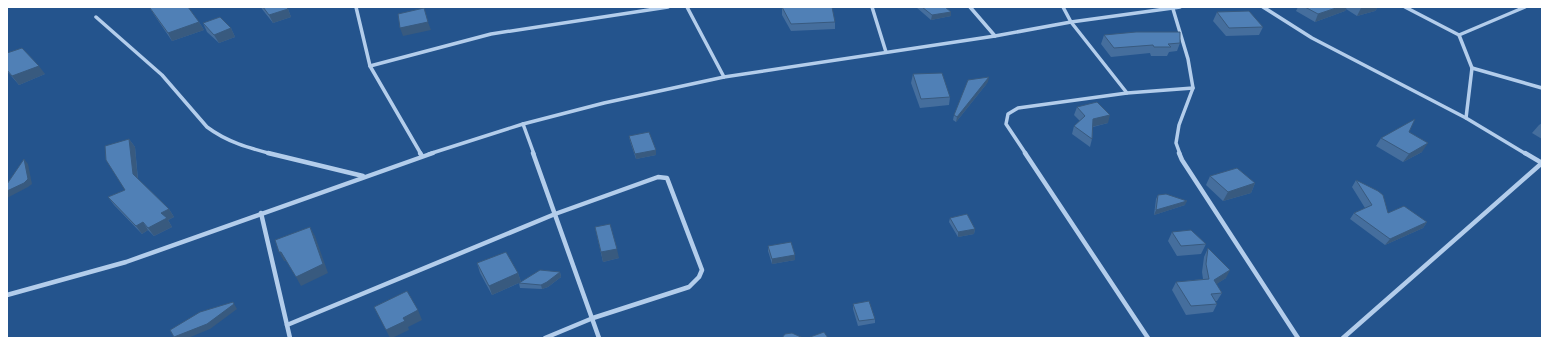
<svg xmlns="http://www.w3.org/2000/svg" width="1549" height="345" font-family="'Golos Text',sans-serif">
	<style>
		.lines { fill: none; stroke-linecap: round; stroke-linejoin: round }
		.minor-far1 { stroke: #b3cdeb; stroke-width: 3.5 }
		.minor { stroke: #b3cdeb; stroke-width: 4.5 }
		.wall { fill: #456e9d }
		.shaded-wall { fill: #385a7f }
		.building { fill: #5080b6; stroke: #385a7f }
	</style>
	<rect width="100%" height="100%" fill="#24548d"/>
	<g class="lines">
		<!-- minor-far1 -->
		<g class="minor-far1">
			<polyline points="356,7 370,66 421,154"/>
			<polyline points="687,7 724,77"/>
			<polyline points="872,7 886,52"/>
			<polyline points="970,7 995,36"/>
			<polyline points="1063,7 1071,22 1127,93"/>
			<polyline points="1263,7 1312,38 1466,118 1526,154"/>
			<polyline points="1405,7 1459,35 1472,68 1542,88"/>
			<polyline points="1173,9 1188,59 1193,88 1179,125 1176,143 1180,154"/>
			<path d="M 96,17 L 162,75 L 207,127 C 227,142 249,148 272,154"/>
			<polyline points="1459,35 1525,7"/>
			<polyline points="370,66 491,34 668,7"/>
			<polyline points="1466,118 1472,68"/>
			<polyline points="523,124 534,154"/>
			<polyline points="429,154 523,124 604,103 724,77 995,36 1071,22 1180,7"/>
			<polyline points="1026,154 1006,124 1008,114 1018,108 1127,93 1193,88"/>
		</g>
		<!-- minor -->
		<g class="minor">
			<polyline points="268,153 363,176"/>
			<polyline points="420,153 422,156"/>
			<polyline points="533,153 599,338"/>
			<polyline points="1025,153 1148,338"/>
			<polyline points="1179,153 1182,160 1298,338"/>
			<polyline points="1525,153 1542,163"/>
			<polyline points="261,213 290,338"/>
			<polyline points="7,295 126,262 433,153"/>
			<polyline points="287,325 555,214 658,177 667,178 702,270 699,277 689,287 593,318 545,338"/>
			<polyline points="1343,338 1542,163"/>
		</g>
	</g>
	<!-- wall -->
	<g class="wall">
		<polygon points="261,7 286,7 288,9 291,17 273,23 262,9"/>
		<polygon points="782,7 835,22 835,29 791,31 782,15"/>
		<polygon points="916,7 945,7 951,12 951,16 931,20"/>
		<polygon points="1298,7 1378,7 1375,11 1357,16 1346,9 1345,11 1315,22 1296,11"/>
		<polygon points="150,8 199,22 204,30 172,41 155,16"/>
		<polygon points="1217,12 1263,27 1259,35 1226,36 1213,21"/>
		<polygon points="203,23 231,28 235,37 219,43 207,32"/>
		<polygon points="1104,35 1180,43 1177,51 1169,52 1167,56 1151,56 1150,53 1111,57 1101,44"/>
		<polygon points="7,53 45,74 19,85 7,71"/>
		<polygon points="913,74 950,97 949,105 920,108 911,83"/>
		<polygon points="988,82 956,122 953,120 954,115"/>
		<polygon points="1077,107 1108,123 1093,127 1092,139 1090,147 1072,134 1074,126 1080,121 1074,115"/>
		<polygon points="1542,123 1542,139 1532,133 1539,125"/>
		<polygon points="1409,132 1422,152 1403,162 1376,146 1381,138"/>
		<polygon points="629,136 656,150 656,155 636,159 630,141"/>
		<polygon points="129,139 135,147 138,179 169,209 174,217 168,220 172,227 154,236 148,230 142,234 114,205 108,197 125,190"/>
		<polygon points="1210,176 1255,183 1251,193 1223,201 1206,185"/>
		<polygon points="1356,180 1388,213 1427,222 1423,228 1385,245 1350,219 1354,213 1365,208 1352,187"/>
		<polygon points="1158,195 1185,205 1154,215 1156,199"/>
		<polygon points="950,218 975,229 974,234 958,237 949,222"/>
		<polygon points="595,227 619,258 603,262"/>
		<polygon points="1172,232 1206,244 1201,254 1177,256 1168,241"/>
		<polygon points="768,246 795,260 772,264 768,251"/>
		<polygon points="1208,248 1226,278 1216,284 1222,293 1217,301 1215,301 1217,304 1213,312 1186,315 1172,290 1176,282 1203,279 1202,272 1204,257"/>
		<polygon points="477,263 518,273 521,282 560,272 561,277 548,287 542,289 520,288 519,283 492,295 480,273"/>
		<polygon points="853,304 875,319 875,323 858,326 853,309"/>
	</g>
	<!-- shaded-wall -->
	<g class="shaded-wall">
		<polygon points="1339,7 1347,7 1345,11 1315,22 1318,14"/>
		<polygon points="1364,7 1378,7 1375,11 1357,16 1361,8"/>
		<polygon points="288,9 291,17 273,23 269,15"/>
		<polygon points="951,12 951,16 931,20 932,15"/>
		<polygon points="199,22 204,30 172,41 168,33"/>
		<polygon points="428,22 431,30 403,36 400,28"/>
		<polygon points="231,28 235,37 219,43 214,35"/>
		<polygon points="39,66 45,74 19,85 12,76"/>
		<polygon points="989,77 988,82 956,122 957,117"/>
		<polygon points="1110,115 1108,123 1091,127 1093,119"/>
		<polygon points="129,139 135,147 138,182 133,174"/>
		<polygon points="1428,143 1422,152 1403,162 1409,154"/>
		<polygon points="656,150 656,155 636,159 635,154"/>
		<polygon points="24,159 28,164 32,184 28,187 7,198 7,191"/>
		<polygon points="1255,183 1251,193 1223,201 1228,192"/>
		<polygon points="1187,201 1185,205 1154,215 1156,210"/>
		<polygon points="169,209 174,217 168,220 172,227 154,236 148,228 161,213"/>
		<polygon points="143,222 148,230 142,234 136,226"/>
		<polygon points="1427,222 1423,228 1385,245 1390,239"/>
		<polygon points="310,227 315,236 328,273 301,286 296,277"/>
		<polygon points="975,229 974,234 958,237 958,232"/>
		<polygon points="617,249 619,258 603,262 601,252"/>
		<polygon points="279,252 281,252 286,261 284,261"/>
		<polygon points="795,255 795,260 772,264 772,259"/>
		<polygon points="1230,270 1226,278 1209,289 1214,280"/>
		<polygon points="560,272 561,277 548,287 542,289 541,285"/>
		<polygon points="518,273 521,282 492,295 489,286"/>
		<polygon points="233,302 237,309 210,329 188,338 175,338 174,337"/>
		<polygon points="418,310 422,320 408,327 409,330 392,338 390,338 386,330 403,318"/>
	</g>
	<!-- building -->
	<g class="building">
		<polygon points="152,7 188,7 199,22 168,33 150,8"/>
		<polygon points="263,7 286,7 288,9 269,15"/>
		<polygon points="782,7 832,7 835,22 791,24"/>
		<polygon points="922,7 945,7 951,12 932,15"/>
		<polygon points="1305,7 1339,7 1318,14"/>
		<polygon points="424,8 428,22 400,28 398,14"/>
		<polygon points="1249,11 1263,27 1229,28 1217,12"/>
		<polygon points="220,17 231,28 214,35 203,23"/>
		<polygon points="1136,32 1180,32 1180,43 1168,44 1171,47 1154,47 1153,45 1114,48 1104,35"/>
		<polygon points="22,48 39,66 12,76 7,70 7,53"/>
		<polygon points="942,73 950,97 921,99 913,74"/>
		<polygon points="989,77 957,117 954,115 968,80"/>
		<polygon points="1097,102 1110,115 1093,119 1092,139 1074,126 1085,116 1077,107"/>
		<polygon points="1415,119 1409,132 1428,143 1409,154 1381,138"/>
		<polygon points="649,132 656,150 635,154 629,136"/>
		<polygon points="129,139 133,174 169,209 161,213 167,218 148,228 143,222 136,226 108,197 125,190 106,160 105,146"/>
		<polygon points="24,159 28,179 24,183 7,191 7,184"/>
		<polygon points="1237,168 1255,183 1228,192 1210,176"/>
		<polygon points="1356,180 1378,191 1383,195 1388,213 1404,206 1427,222 1390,239 1354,213 1372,205"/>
		<polygon points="1166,194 1187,201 1156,210 1158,195"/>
		<polygon points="967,214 975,229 958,232 950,218"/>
		<polygon points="610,224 617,249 601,252 595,227"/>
		<polygon points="310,227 323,264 296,277 281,252 279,252 275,240"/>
		<polygon points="1191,230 1206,244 1181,246 1172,232"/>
		<polygon points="791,242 795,255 772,259 768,246"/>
		<polygon points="1208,248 1230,270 1214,280 1222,293 1211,294 1217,304 1191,306 1176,282 1209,279 1206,264"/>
		<polygon points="506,252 518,273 489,286 477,263"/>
		<polygon points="540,270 560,272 547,282 541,285 519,283"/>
		<polygon points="407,291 418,310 403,318 405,321 386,330 374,307"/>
		<polygon points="869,301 875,319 859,321 853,304"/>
		<polygon points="233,302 234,304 207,324 174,337 170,330 200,312"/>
		<polygon points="824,332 828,338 811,338 810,337"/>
		<polygon points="792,333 803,338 782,338 785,334"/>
	</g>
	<!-- border -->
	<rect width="1549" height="345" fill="none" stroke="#ffffff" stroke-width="16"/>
</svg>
